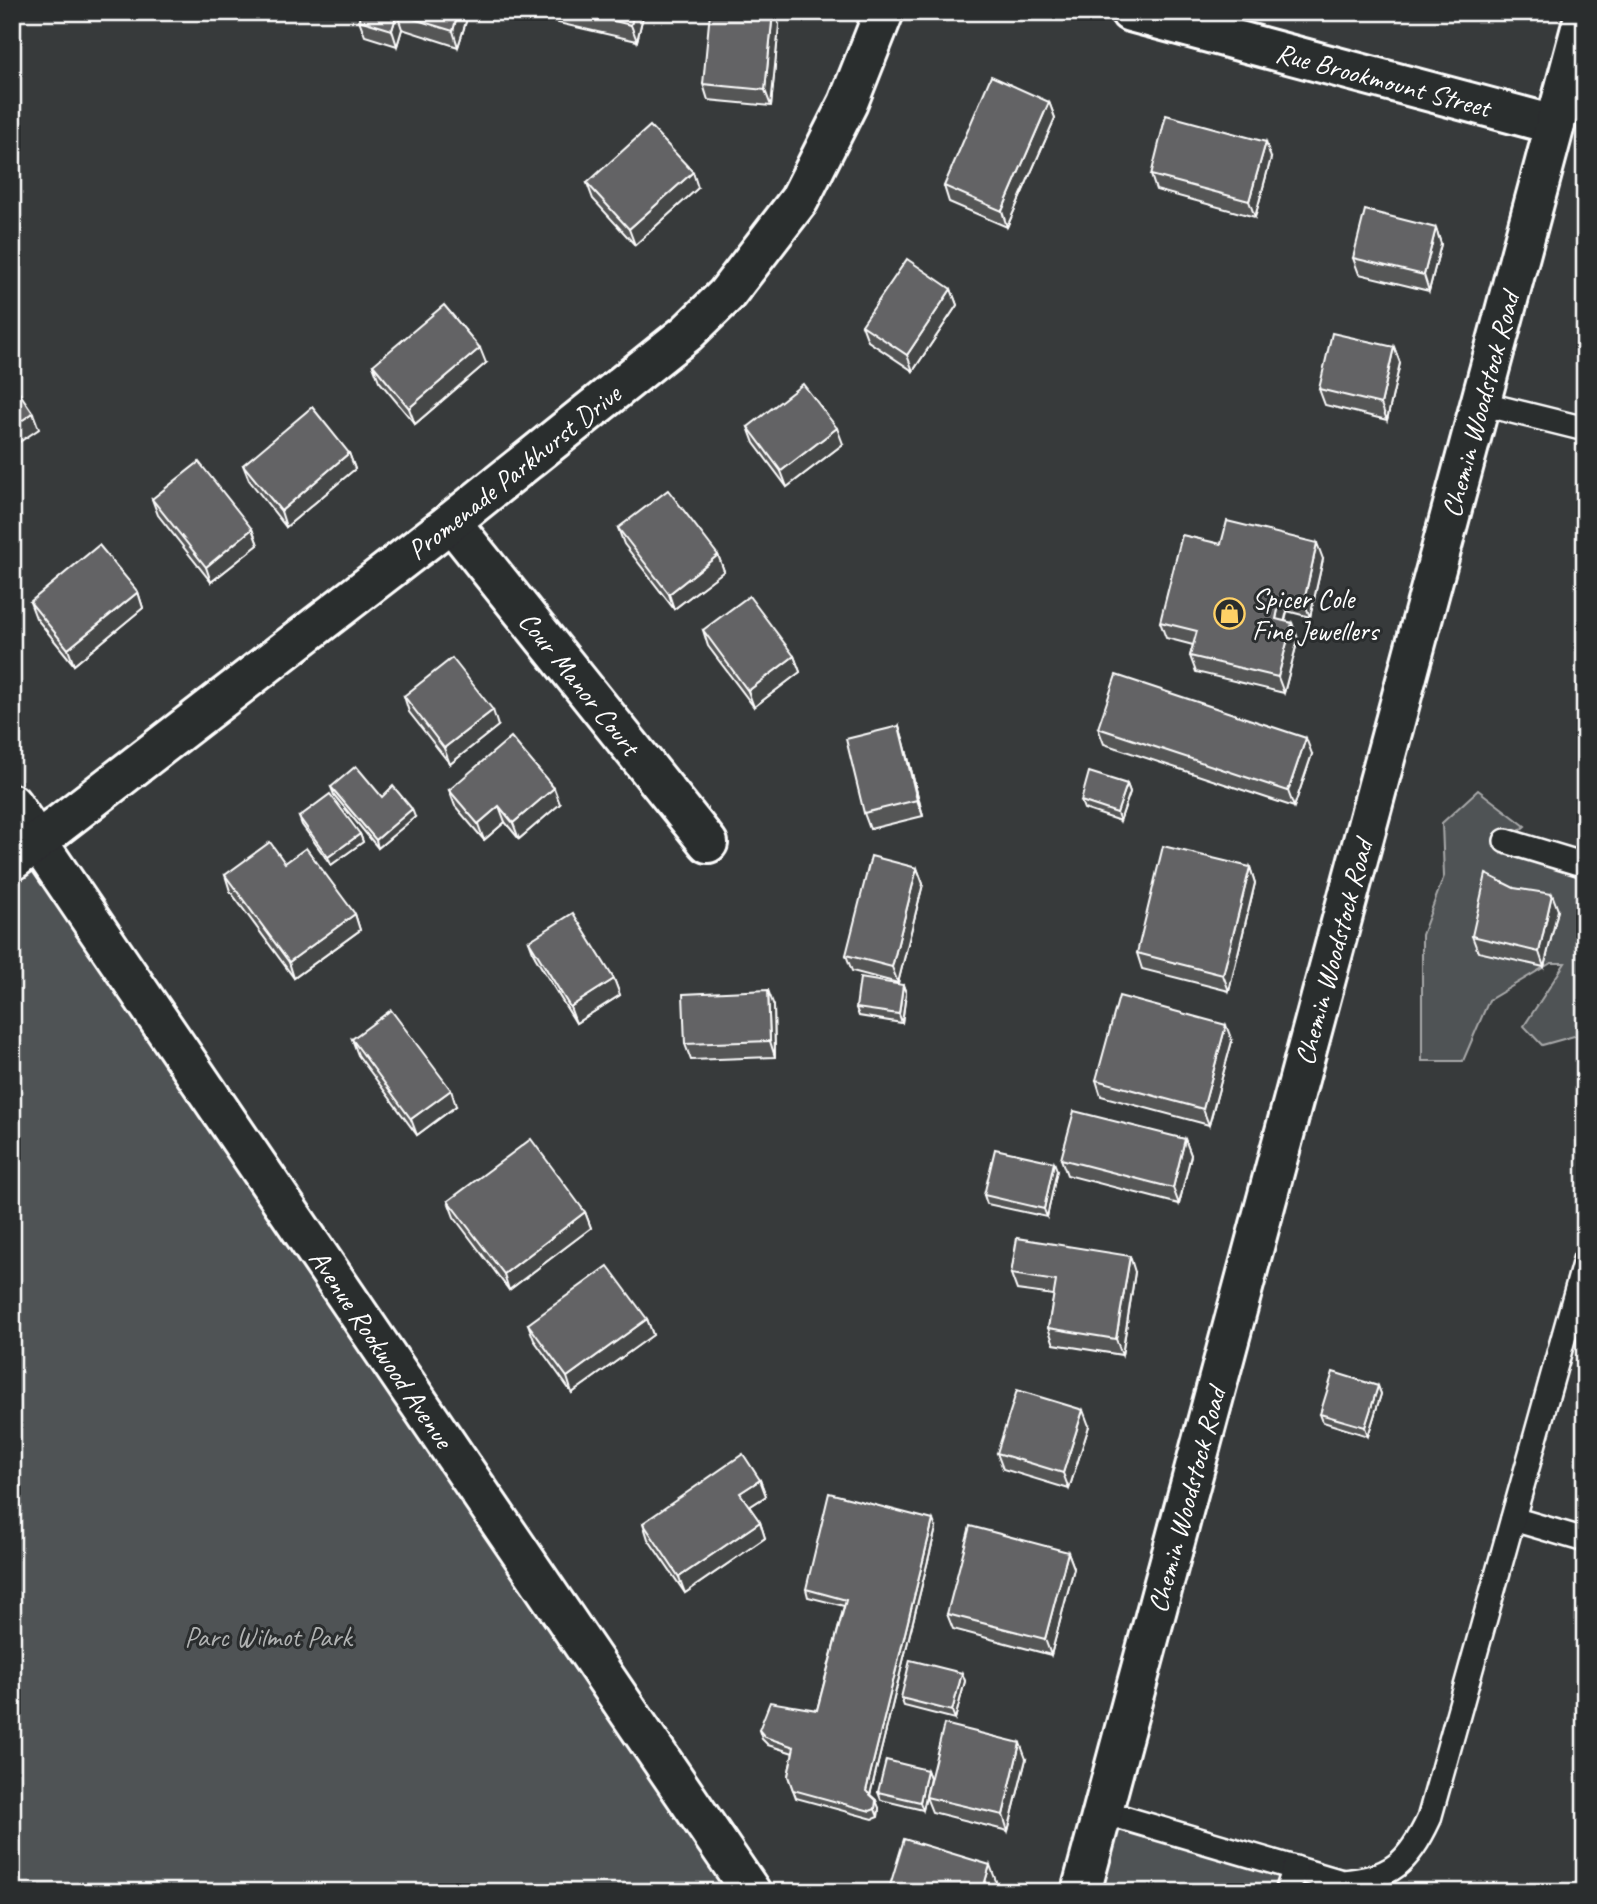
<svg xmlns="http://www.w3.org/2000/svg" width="1597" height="1904" font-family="Caveat,sans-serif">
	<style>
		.green { fill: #505354; stroke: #a8a9aa; stroke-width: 2 }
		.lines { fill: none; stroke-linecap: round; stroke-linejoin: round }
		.lane-casing { stroke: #fff; stroke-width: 28 }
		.street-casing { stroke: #fff; stroke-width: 44 }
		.primary-casing { stroke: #fff; stroke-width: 44 }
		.lane { stroke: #2a2d2e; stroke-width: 23 }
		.street { stroke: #2a2d2e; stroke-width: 38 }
		.primary { stroke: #2a2d2e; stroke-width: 38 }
		.wall { fill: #555657; stroke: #fff; stroke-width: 2 }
		.shaded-wall { fill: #454647; stroke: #fff; stroke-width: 2 }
		.building { fill: #636465; stroke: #fff; stroke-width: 2 }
		.labels { text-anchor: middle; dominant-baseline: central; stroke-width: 6; stroke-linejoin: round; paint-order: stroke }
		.street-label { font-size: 28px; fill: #fff; stroke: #2a2d2e }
		.poi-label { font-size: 28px; fill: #fff; stroke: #2a2d2e; text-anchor: start }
		.park-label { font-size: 28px; fill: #b0b2b2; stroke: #2a2d2e }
	</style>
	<rect width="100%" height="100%" fill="#373a3b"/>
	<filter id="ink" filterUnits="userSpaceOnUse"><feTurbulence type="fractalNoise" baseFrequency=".0143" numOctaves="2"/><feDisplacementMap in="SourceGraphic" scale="14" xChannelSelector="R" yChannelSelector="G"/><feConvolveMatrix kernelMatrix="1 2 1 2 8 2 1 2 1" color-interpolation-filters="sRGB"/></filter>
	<g filter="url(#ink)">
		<!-- green -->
		<g class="green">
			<polygon points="1478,790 1525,826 1507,841 1585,865 1585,1033 1542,1045 1524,1026 1565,963 1551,963 1489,1000 1463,1061 1422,1061 1422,935 1444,876 1442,823"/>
			<polygon points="39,842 751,1892 12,1892 12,861"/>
			<polygon points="1103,1812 1342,1882 1378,1892 1081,1892"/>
		</g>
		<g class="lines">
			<defs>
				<g id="lane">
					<polyline points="1480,403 1585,429"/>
					<polyline points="1506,841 1585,865"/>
					<polyline points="1513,1519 1585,1540"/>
					<path d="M 1103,1812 L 1342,1882 C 1391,1879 1409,1862 1429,1819 L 1585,1260"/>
					<polyline points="1287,1892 1295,1868"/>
				</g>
				<g id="street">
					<path id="s1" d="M 1130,12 L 1555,125"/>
					<path id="s2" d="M 451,522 L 708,843"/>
					<path id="s3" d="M 12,804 L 751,1892"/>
					<path id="s4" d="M 12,861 L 451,522 L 687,333 L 726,295 L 799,200 L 848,103 L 884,12"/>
				</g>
				<g id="primary">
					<path id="s5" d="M 1081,1892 L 1585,13"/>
				</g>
			</defs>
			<!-- lane casing -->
			<use href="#lane" class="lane-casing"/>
			<!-- street casing -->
			<use href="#street" class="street-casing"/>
			<!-- primary casing -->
			<use href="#primary" class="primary-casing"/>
			<!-- lane -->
			<use href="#lane" class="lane"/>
			<!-- street -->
			<use href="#street" class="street"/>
			<!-- primary -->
			<use href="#primary" class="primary"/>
		</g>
		<!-- wall -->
		<g class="wall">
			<polygon points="361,12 469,12 458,47 402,29 397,46 365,36 359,20"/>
			<polygon points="554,12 644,12 637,41 558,23"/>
			<polygon points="779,25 771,106 708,100 703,84"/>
			<polygon points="1049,102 1055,118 1007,227 949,202 944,186"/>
			<polygon points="1271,158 1255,217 1156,190 1151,175"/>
			<polygon points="587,183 698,188 635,245 593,199"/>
			<polygon points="1436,228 1441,244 1429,291 1359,274 1353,258"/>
			<polygon points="951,289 957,305 913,371 868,341 862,325"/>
			<polygon points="1394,347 1400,363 1387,420 1325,405 1319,389"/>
			<polygon points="486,363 415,424 379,381 373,365"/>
			<polygon points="748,427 843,444 787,487 754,443"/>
			<polygon points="349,453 355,469 286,527 249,480 243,465"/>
			<polygon points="152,499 252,529 258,545 211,582 158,515"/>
			<polygon points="618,528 718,555 724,571 674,609 624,544"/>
			<polygon points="1221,544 1323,559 1310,617 1287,611 1285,621 1292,623 1298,639 1284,693 1196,672 1190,656 1193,645 1166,638 1160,622"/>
			<polygon points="138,592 143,608 74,665 36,618 30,602"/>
			<polygon points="703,630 794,656 800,672 754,707 708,646"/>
			<polygon points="404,696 498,726 450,764 409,712"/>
			<polygon points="899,726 904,742 923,816 870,829 864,813"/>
			<polygon points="1098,728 1312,754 1294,807 1104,744"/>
			<polygon points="1127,784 1130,792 1120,821 1084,809 1081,801"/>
			<polygon points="331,787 382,797 415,817 378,848 334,795"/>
			<polygon points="449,790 560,804 519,839 505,822 484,840 455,806"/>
			<polygon points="299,817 360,834 363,842 331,865 302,825"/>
			<polygon points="1250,867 1255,883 1229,991 1142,969 1137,953"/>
			<polygon points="917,868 923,884 898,983 852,971 846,955"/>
			<polygon points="225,875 355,914 360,930 294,978 230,891"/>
			<polygon points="1558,910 1544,967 1478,952 1472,936"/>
			<polygon points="529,941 614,979 620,995 576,1023 535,957"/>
			<polygon points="903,985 906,993 902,1023 859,1016 856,1008"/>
			<polygon points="774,1006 775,1057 691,1060 685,1044"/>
			<polygon points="352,1039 456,1106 417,1135 358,1055"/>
			<polygon points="1232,1041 1209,1125 1101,1096 1096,1080"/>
			<polygon points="1185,1139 1191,1155 1179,1204 1067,1175 1061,1159"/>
			<polygon points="1057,1170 1047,1217 987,1204 984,1195"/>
			<polygon points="448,1201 585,1212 591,1228 509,1290 454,1217"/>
			<polygon points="1135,1272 1122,1355 1054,1344 1048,1328 1054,1295 1017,1290 1011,1274"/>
			<polygon points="647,1319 653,1335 572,1393 534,1340 528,1324"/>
			<polygon points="1378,1386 1381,1394 1368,1436 1323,1422 1320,1414"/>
			<polygon points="1089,1426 1069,1489 1003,1469 997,1453"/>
			<polygon points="760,1480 766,1496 749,1507 760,1522 765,1538 685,1593 648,1539 643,1523"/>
			<polygon points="936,1528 870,1795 879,1808 878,1817 873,1819 796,1798 788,1776 793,1753 768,1745 762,1739 759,1730 817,1710 844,1606 808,1597 806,1589"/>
			<polygon points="1068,1552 1074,1568 1051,1655 953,1629 947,1614"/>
			<polygon points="962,1673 965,1681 955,1719 904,1706 901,1698"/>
			<polygon points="1026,1759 1008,1831 932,1812 926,1797"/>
			<polygon points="927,1770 930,1778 923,1810 881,1800 878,1792"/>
		</g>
		<!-- shaded-wall -->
		<g class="shaded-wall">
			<polygon points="458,12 469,12 458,47 453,31"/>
			<polygon points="634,12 644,12 637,41 631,25"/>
			<polygon points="773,12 775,12 779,25 771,106 765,90"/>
			<polygon points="397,14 402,29 397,46 392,30"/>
			<polygon points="1049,102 1055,118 1007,227 1002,211"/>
			<polygon points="1266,142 1271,158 1255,217 1249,201"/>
			<polygon points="693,172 698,188 635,245 629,229"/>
			<polygon points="1436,228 1441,244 1429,291 1424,275"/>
			<polygon points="951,289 957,305 913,371 907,355"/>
			<polygon points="1394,347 1400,363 1387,420 1381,404"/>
			<polygon points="480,348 486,363 415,424 409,408"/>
			<polygon points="33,413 39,429 12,447 12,427"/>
			<polygon points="837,428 843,444 787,487 781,471"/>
			<polygon points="349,453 355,469 286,527 281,511"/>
			<polygon points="252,529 258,545 211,582 206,567"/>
			<polygon points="1317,543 1323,559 1310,617 1304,601"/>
			<polygon points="718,555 724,571 674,609 669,594"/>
			<polygon points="138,592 143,608 74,665 68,649"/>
			<polygon points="1281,595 1287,611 1281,635 1276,619"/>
			<polygon points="1292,623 1298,639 1284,693 1278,677"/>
			<polygon points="794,656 800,672 754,707 748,691"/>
			<polygon points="493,710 498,726 450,764 444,748"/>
			<polygon points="899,726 904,742 923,816 917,800"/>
			<polygon points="1306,738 1312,754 1294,807 1288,791"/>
			<polygon points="1127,784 1130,792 1120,821 1117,813"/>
			<polygon points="554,788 560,804 519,839 513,823"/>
			<polygon points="499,806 505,822 484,840 478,824"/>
			<polygon points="412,809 415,817 378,848 376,840"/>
			<polygon points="360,834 363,842 331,865 328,857"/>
			<polygon points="1250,867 1255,883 1229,991 1223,975"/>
			<polygon points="917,868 923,884 898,983 892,967"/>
			<polygon points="1552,894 1558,910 1544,967 1539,952"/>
			<polygon points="355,914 360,930 294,978 289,962"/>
			<polygon points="614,979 620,995 576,1023 570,1007"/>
			<polygon points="903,985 906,993 902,1023 899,1014"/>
			<polygon points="768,990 774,1006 775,1057 770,1041"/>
			<polygon points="1226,1025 1232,1041 1209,1125 1203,1109"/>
			<polygon points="451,1090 456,1106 417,1135 411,1119"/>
			<polygon points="1185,1139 1191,1155 1179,1204 1173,1188"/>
			<polygon points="1054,1162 1057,1170 1047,1217 1044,1209"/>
			<polygon points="585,1212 591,1228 509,1290 504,1274"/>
			<polygon points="1130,1256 1135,1272 1122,1355 1116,1339"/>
			<polygon points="647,1319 653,1335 572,1393 567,1377"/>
			<polygon points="1378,1386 1381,1394 1368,1436 1365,1427"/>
			<polygon points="1083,1410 1089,1426 1069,1489 1063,1473"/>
			<polygon points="760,1480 766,1496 746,1509 740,1493"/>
			<polygon points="933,1520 936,1528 869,1799 866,1791"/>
			<polygon points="760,1522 765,1538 685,1593 679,1577"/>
			<polygon points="1068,1552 1074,1568 1051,1655 1045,1639"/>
			<polygon points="962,1673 965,1681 955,1719 952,1711"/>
			<polygon points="1020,1743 1026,1759 1008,1831 1003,1815"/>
			<polygon points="927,1770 930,1778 923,1810 920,1802"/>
			<polygon points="876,1800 879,1808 878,1817 875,1809"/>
			<polygon points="990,1865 996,1881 992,1892 982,1892"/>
		</g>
		<!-- building -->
		<g class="building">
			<polygon points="361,12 458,12 453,31 397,14 392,30 359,20"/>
			<polygon points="576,12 634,12 631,25"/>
			<polygon points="710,12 773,12 765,90 703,84"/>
			<polygon points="991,76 1049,102 1002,211 944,186"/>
			<polygon points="1166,115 1266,142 1249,201 1151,175"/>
			<polygon points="650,126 693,172 629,229 587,183"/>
			<polygon points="1365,210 1436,228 1424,275 1353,258"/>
			<polygon points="907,259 951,289 907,355 862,325"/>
			<polygon points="444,305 480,348 409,408 373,365"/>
			<polygon points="1332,333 1394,347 1381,404 1319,389"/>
			<polygon points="12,382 33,413 12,427"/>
			<polygon points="803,384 837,428 781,471 748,427"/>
			<polygon points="312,407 349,453 281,511 243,465"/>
			<polygon points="199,462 252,529 206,567 152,499"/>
			<polygon points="668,490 718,555 669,594 618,528"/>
			<polygon points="1227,521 1317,543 1304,601 1281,595 1276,619 1292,623 1278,677 1190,656 1197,631 1160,622 1182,535 1221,544"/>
			<polygon points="99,545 138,592 68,649 30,602"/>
			<polygon points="749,596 794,656 748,691 703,630"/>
			<polygon points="452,658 493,710 444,748 404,696"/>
			<polygon points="1116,675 1306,738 1288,791 1098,728"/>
			<polygon points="899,726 917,800 864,813 846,739"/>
			<polygon points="511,737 554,788 513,823 499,806 478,824 449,790"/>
			<polygon points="356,766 382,797 393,786 412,809 376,840 331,787"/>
			<polygon points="1089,772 1127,784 1117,813 1081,801"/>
			<polygon points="330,794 360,834 328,857 299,817"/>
			<polygon points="270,842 285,863 306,848 355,914 289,962 225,875"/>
			<polygon points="1163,846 1250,867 1223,975 1137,953"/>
			<polygon points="871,856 917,868 892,967 846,955"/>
			<polygon points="1486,874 1514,888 1552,894 1539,952 1472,936"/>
			<polygon points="573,913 614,979 570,1007 529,941"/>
			<polygon points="860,978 903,985 899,1014 856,1008"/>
			<polygon points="768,990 770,1041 685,1044 683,994"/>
			<polygon points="1119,996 1226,1025 1203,1109 1096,1080"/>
			<polygon points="391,1010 451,1090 411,1119 352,1039"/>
			<polygon points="1074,1111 1185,1139 1173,1188 1061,1159"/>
			<polygon points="531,1139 585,1212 504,1274 448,1201"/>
			<polygon points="995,1149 1054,1162 1044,1209 984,1195"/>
			<polygon points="1017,1238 1130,1256 1116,1339 1048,1328 1056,1281 1011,1274"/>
			<polygon points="608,1266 647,1319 567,1377 528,1324"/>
			<polygon points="1333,1372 1378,1386 1365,1427 1320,1414"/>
			<polygon points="1017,1390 1083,1410 1063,1473 997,1453"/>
			<polygon points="743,1454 760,1480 740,1493 760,1522 679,1577 643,1523"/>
			<polygon points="829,1493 933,1520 866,1791 876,1800 875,1809 870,1811 793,1790 788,1776 794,1747 765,1737 759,1730 770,1702 817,1710 846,1600 806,1589"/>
			<polygon points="970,1526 1068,1552 1045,1639 947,1614"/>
			<polygon points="910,1660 962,1673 952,1711 901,1698"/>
			<polygon points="944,1724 1020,1743 1003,1815 926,1797"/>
			<polygon points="886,1760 927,1770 920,1802 878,1792"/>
			<polygon points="904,1839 990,1865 982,1892 888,1892"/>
		</g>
	</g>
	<!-- icons -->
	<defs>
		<symbol id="shop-ring" viewBox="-11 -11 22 22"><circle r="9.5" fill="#2a2d2e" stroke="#ffd166" stroke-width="1.5"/><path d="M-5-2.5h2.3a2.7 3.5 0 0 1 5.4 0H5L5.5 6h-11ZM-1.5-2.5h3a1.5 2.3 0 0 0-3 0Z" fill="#ffd166"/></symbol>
	</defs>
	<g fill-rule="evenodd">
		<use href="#shop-ring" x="1212" y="596" width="35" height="35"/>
	</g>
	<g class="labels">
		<!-- street labels -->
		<g class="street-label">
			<text stroke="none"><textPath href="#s1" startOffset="262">Rue Brookmount Street</textPath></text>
			<text stroke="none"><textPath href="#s5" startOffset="1540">Chemin Woodstock Road</textPath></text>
			<text stroke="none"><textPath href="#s4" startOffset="635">Promenade Parkhurst Drive</textPath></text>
			<text stroke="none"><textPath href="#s2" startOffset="206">Cour Manor Court</textPath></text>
			<text stroke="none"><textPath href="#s5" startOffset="973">Chemin Woodstock Road</textPath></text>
			<text stroke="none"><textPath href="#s3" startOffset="658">Avenue Rookwood Avenue</textPath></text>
			<text stroke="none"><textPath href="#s5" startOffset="406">Chemin Woodstock Road</textPath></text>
		</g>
		<!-- poi labels -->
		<g class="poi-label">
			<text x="1252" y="598">Spicer Cole<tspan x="1252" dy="32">Fine Jewellers</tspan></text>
		</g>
		<!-- park labels -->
		<g class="park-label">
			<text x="268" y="1636">Parc Wilmot Park</text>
		</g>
	</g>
	<!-- margin -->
	<rect width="1597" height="1904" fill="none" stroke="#2a2d2e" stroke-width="42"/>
	<rect x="21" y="21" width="1555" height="1862" fill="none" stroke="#fff" stroke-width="2.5" filter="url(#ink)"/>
</svg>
